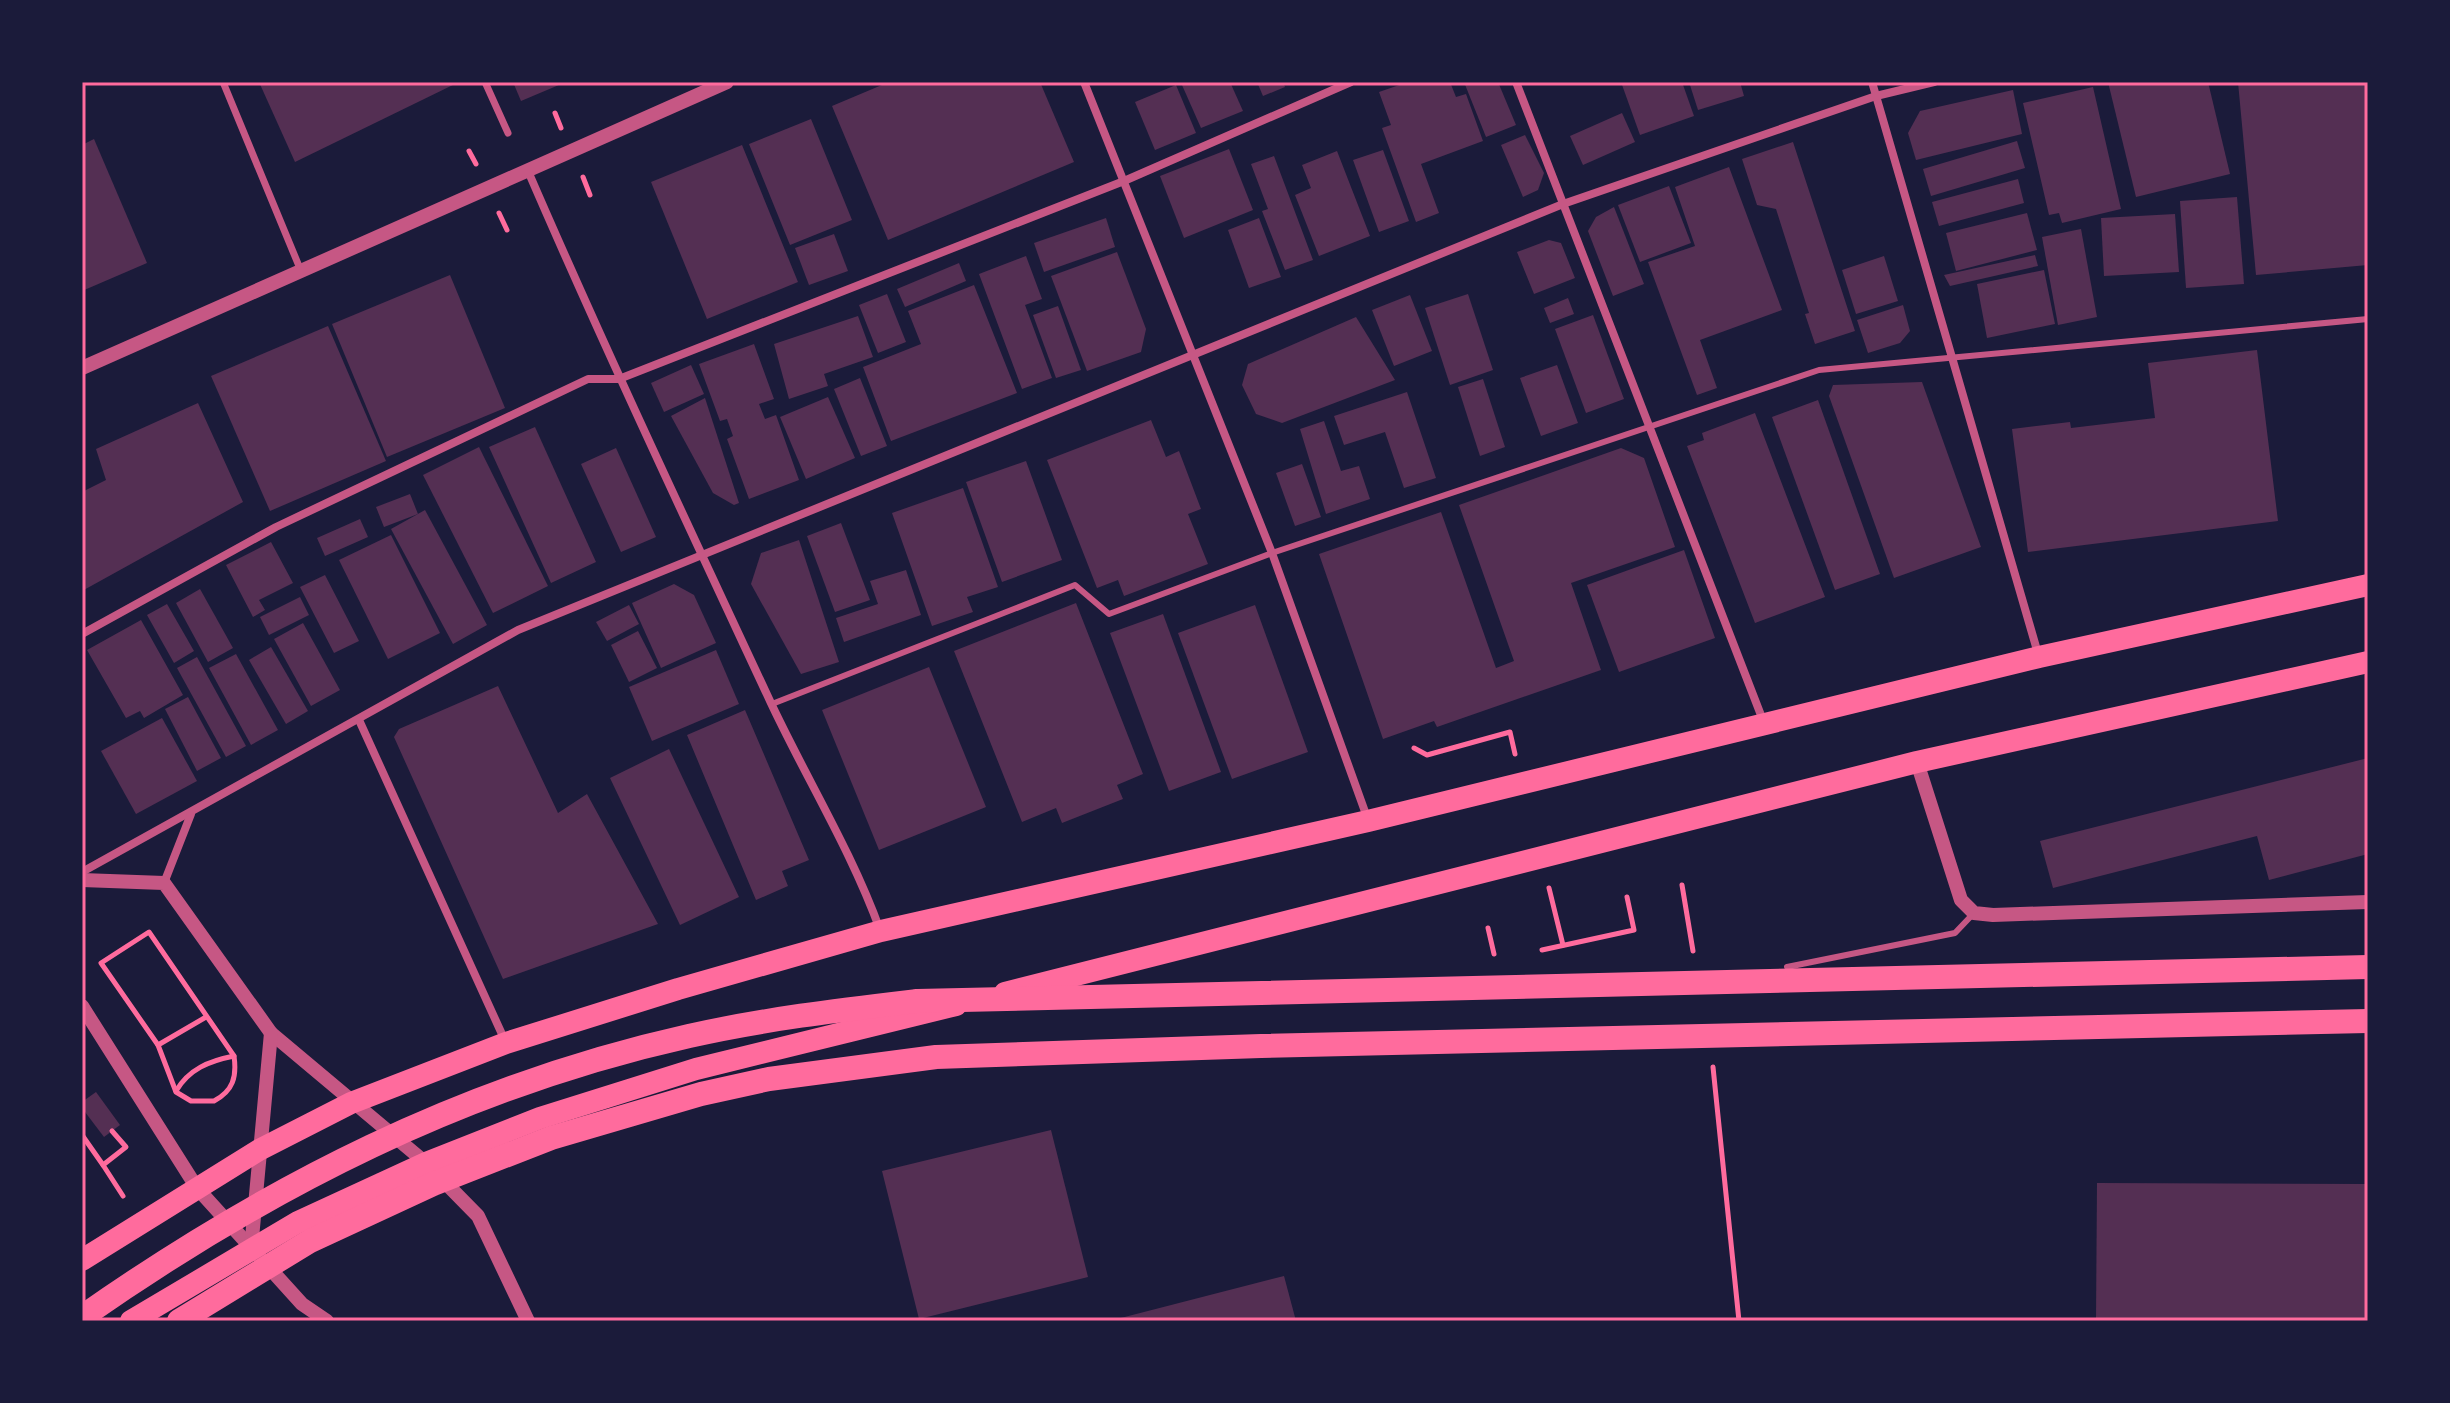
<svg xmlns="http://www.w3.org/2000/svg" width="2450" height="1403" font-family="'Alegreya Sans',sans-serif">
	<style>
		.building { fill: #542f53 }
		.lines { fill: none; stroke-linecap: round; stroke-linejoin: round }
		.path { stroke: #ff6b9d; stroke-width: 5 }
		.service { stroke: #c65784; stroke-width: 6 }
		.pedestrian { stroke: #c65784; stroke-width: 7 }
		.minor { stroke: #c65784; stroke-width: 8 }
		.tertiary { stroke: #c65784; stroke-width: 14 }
		.trunk { stroke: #ff6b9d; stroke-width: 22 }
		.motorway { stroke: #ff6b9d; stroke-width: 24 }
		.neatline { fill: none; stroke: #ff6b9d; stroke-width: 3 }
	</style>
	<rect width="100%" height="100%" fill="#1b1b3a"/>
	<!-- building -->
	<g class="building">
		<polygon points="259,82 459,82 295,162"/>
		<polygon points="513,82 566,82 521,101"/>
		<polygon points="889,82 1040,82 1074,162 888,240 832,106"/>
		<polygon points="1190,82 1230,82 1243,111 1201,128 1182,85"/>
		<polygon points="1257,82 1283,82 1285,87 1263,96"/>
		<polygon points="1408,82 1450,82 1456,97 1466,94 1483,141 1421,164 1439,213 1416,222 1382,128 1391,125 1379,92"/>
		<polygon points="1464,82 1498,82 1516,125 1486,137"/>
		<polygon points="1621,82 1682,82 1694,116 1640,135"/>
		<polygon points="1689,82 1740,82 1744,96 1698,110"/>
		<polygon points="2108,82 2208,82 2230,174 2136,197"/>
		<polygon points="2238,82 2368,82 2368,265 2256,275"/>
		<polygon points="1176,85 1196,133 1155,150 1135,102"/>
		<polygon points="2093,87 2121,209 2062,223 2059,213 2049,215 2023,103"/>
		<polygon points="2013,90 2022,134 1916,160 1908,133 1920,111"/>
		<polygon points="1622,113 1635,142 1583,165 1570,136"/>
		<polygon points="811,119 852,220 790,245 749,144"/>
		<polygon points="1525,135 1544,173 1538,190 1523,197 1501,145"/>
		<polygon points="94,139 147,263 82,291 82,145"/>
		<polygon points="2017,141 2025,168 1931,196 1923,169"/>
		<polygon points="1793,142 1855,331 1815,344 1805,314 1809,313 1776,209 1757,205 1742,159"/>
		<polygon points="742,145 798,282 707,319 651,182"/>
		<polygon points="1229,149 1253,210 1184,238 1160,176"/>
		<polygon points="1383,150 1409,221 1379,232 1353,160"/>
		<polygon points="1337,151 1370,236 1319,256 1295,195 1311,188 1302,165"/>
		<polygon points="1274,156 1313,260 1285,270 1262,211 1268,209 1251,164"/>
		<polygon points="1729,167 1782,310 1700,340 1717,388 1697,395 1648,262 1695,246 1675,187"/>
		<polygon points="2018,179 2024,203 1939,226 1932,202"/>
		<polygon points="1669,186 1691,243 1640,262 1618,205"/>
		<polygon points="2237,197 2244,284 2186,288 2180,201"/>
		<polygon points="1614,207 1644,284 1613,296 1588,231 1596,217"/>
		<polygon points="2027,213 2037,250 1956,271 1946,233"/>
		<polygon points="2175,214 2179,272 2104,276 2101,218"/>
		<polygon points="1106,218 1115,247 1044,272 1034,243"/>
		<polygon points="1259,218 1281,277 1249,288 1228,230"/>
		<polygon points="2081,229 2097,317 2058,325 2042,237"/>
		<polygon points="834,234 848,271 809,285 795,248"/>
		<polygon points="1549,240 1561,243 1575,278 1534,294 1517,252"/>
		<polygon points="1117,252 1146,329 1141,352 1087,371 1051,276"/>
		<polygon points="2035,255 2038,266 1950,286 1944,275"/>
		<polygon points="1026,256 1042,299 1025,305 1052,378 1022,389 979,274"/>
		<polygon points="1884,256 1898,301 1856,314 1842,270"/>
		<polygon points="959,263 966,281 905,307 897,289"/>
		<polygon points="2044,270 2055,324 1987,338 1977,284"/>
		<polygon points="450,275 505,408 387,457 332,324"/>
		<polygon points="974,285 1017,393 891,441 863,367 921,344 908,311"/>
		<polygon points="887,294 906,342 878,353 859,305"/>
		<polygon points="1468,294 1493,370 1450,385 1425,308"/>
		<polygon points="1410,295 1432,351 1394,366 1372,310"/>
		<polygon points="1568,298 1574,314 1550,323 1544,308"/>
		<polygon points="1903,305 1910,331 1900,343 1868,353 1857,320"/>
		<polygon points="1058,306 1081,370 1056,378 1033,315"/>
		<polygon points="1593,315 1624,399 1586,413 1555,329"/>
		<polygon points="858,316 873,357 824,374 828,386 789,399 774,344"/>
		<polygon points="1356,317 1395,380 1282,423 1256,414 1242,385 1248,364"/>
		<polygon points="328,326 386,461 270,511 211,376"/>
		<polygon points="754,344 774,399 759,404 765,419 776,415 799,480 749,499 727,439 733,436 727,419 720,421 699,364"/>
		<polygon points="2257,350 2278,521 2028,552 2012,429 2070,422 2071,428 2155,418 2148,363"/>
		<polygon points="691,365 704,394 664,412 651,383"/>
		<polygon points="1557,365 1578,423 1541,436 1520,378"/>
		<polygon points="860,378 887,446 861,456 834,389"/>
		<polygon points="1483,379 1505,447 1480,456 1458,387"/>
		<polygon points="1922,382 1981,547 1894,578 1829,396 1833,385"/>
		<polygon points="1407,392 1436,478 1404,488 1385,432 1344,445 1334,416"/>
		<polygon points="828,397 855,458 806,479 780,417"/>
		<polygon points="705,398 739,503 734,505 713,493 671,416"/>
		<polygon points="1818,400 1880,574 1835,590 1772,417"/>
		<polygon points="198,403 243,502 82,591 82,492 106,480 96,449"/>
		<polygon points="1755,413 1825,597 1755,623 1687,446 1704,440 1702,433"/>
		<polygon points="1151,420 1166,457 1179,451 1201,509 1188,514 1208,564 1124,596 1118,580 1097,588 1047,460"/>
		<polygon points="1324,421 1341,471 1359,466 1370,499 1326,514 1300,429"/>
		<polygon points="535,427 596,562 551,583 489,447"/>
		<polygon points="479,447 548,586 493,613 423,475"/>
		<polygon points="616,448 656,537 621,552 581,464"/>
		<polygon points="1621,448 1644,458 1675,547 1571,583 1601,670 1437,727 1434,721 1383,739 1319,554 1441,512 1496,668 1514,661 1459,505"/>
		<polygon points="1026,461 1062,560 1002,582 966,482"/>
		<polygon points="1302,464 1321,517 1295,526 1276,473"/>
		<polygon points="963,488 998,587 967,597 973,612 932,626 892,513"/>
		<polygon points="410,494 418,514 384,527 376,507"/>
		<polygon points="425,510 487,625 453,644 391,529"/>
		<polygon points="360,519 368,537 325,556 317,538"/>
		<polygon points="841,523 870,600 835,612 807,536"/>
		<polygon points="391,535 440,633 388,659 339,560"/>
		<polygon points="799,540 839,662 801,674 751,584 761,553"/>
		<polygon points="271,542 293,583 259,600 265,610 253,617 226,565"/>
		<polygon points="1684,550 1715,638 1619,672 1587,585"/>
		<polygon points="906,570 921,615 844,642 836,618 878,604 870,581"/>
		<polygon points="325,575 359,641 334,653 300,587"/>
		<polygon points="674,584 694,595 716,643 661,668 632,603"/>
		<polygon points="200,589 233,648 208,662 176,603"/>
		<polygon points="300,597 309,615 269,635 260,617"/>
		<polygon points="1076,603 1143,774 1117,785 1123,799 1062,823 1056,808 1022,822 954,651"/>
		<polygon points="167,604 194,651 174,663 147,615"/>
		<polygon points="629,605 639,624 607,641 596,622"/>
		<polygon points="1255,605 1308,752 1232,779 1178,633"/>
		<polygon points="1163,614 1221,772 1169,791 1110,633"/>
		<polygon points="141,620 183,695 144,718 140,711 126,718 87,650"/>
		<polygon points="303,623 340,690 311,706 274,639"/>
		<polygon points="638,631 657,668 629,682 611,645"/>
		<polygon points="271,647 308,711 286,724 249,660"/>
		<polygon points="716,650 739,704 652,741 629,687"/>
		<polygon points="236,654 278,730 251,745 209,668"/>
		<polygon points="197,657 246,746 226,757 177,668"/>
		<polygon points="929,667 986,807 879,850 822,710"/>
		<polygon points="498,686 558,813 587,794 658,924 503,979 394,737 399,729"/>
		<polygon points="188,697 221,758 197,771 165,709"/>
		<polygon points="745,710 809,860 782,871 788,886 756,900 687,735"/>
		<polygon points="162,718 197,781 136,814 101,751"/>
		<polygon points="669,749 739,897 680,925 610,778"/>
		<polygon points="2368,758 2368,854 2269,880 2257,836 2053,888 2040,841"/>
		<polygon points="96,1092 120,1125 104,1137 82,1108 82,1102"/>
		<polygon points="1051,1130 1088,1277 919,1319 882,1171"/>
		<polygon points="2097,1183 2368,1184 2368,1321 2096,1321"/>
		<polygon points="1284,1276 1296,1321 1113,1321 1113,1320"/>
	</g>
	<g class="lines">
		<!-- path -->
		<g class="path">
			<polyline points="555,113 561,128"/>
			<polyline points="469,151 476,164"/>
			<polyline points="583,177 590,195"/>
			<polyline points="499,213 507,230"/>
			<polyline points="1414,748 1427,755 1510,732 1515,754"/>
			<polyline points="1682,885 1693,951"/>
			<polyline points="1549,888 1563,945"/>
			<polyline points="1488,928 1494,954"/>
			<path d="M 149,932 L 234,1056 C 237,1077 233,1091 214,1101 L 191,1101 L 176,1092 L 158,1045 L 101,963 Z"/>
			<polyline points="1542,950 1634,930 1627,897"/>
			<polyline points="158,1045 206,1017"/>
			<polyline points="1713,1067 1739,1321"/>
			<path d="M 176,1091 C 189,1069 209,1061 234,1056"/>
			<polyline points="112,1131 126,1147 103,1165 123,1196"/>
			<polyline points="82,1135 103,1165"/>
		</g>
		<!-- service -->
		<g class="service">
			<polyline points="772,704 1075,585 1109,614 1272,553 1819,370 2368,319"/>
			<polyline points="1787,967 1955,933 1974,913"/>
		</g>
		<!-- pedestrian -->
		<g class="pedestrian">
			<polyline points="223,82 301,271"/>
			<polyline points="485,82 508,133"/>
		</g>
		<!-- minor -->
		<g class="minor">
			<polyline points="1084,82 1272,553 1368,820"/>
			<polyline points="1516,82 1764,723"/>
			<polyline points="1872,82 2039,657"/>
			<path d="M 528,171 C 605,349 688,525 770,701 C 806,778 851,850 880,930"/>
			<polyline points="82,634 276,527 588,379 619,379 1124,181 1351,82"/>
			<polyline points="359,720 506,1043"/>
			<polyline points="82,872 518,630 1563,204 1876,96 1934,82"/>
			<polyline points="164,883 191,814"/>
		</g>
		<!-- tertiary -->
		<g class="tertiary">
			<polyline points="82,368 727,82"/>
			<polyline points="1917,762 1961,900 1974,913 1993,915 2368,902"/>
			<polyline points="82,880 164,883 271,1033 426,1163 478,1216 528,1321"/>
			<polyline points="82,1006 197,1188 302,1304 327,1321"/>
			<polyline points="251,1249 271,1033"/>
		</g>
		<!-- trunk -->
		<g class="trunk">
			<polyline points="1005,993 1917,762 2368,662"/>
			<polyline points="82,1260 259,1150 351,1103 506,1043 678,989 881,931 1368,821 2039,657 2368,585"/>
			<polyline points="131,1321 298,1222 426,1163 540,1118 696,1069 956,1005"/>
		</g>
		<!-- motorway -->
		<g class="motorway">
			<path d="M 82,1317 C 269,1186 465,1086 689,1036 C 764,1019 841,1010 917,1001 L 2368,967"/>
			<polyline points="179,1321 310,1241 433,1184 551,1138 701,1094 769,1079 936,1057 1261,1046 2368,1021"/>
		</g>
	</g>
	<!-- border -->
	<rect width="2450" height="1403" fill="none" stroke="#1b1b3a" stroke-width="168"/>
	<rect x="84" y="84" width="2282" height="1235" class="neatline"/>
</svg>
